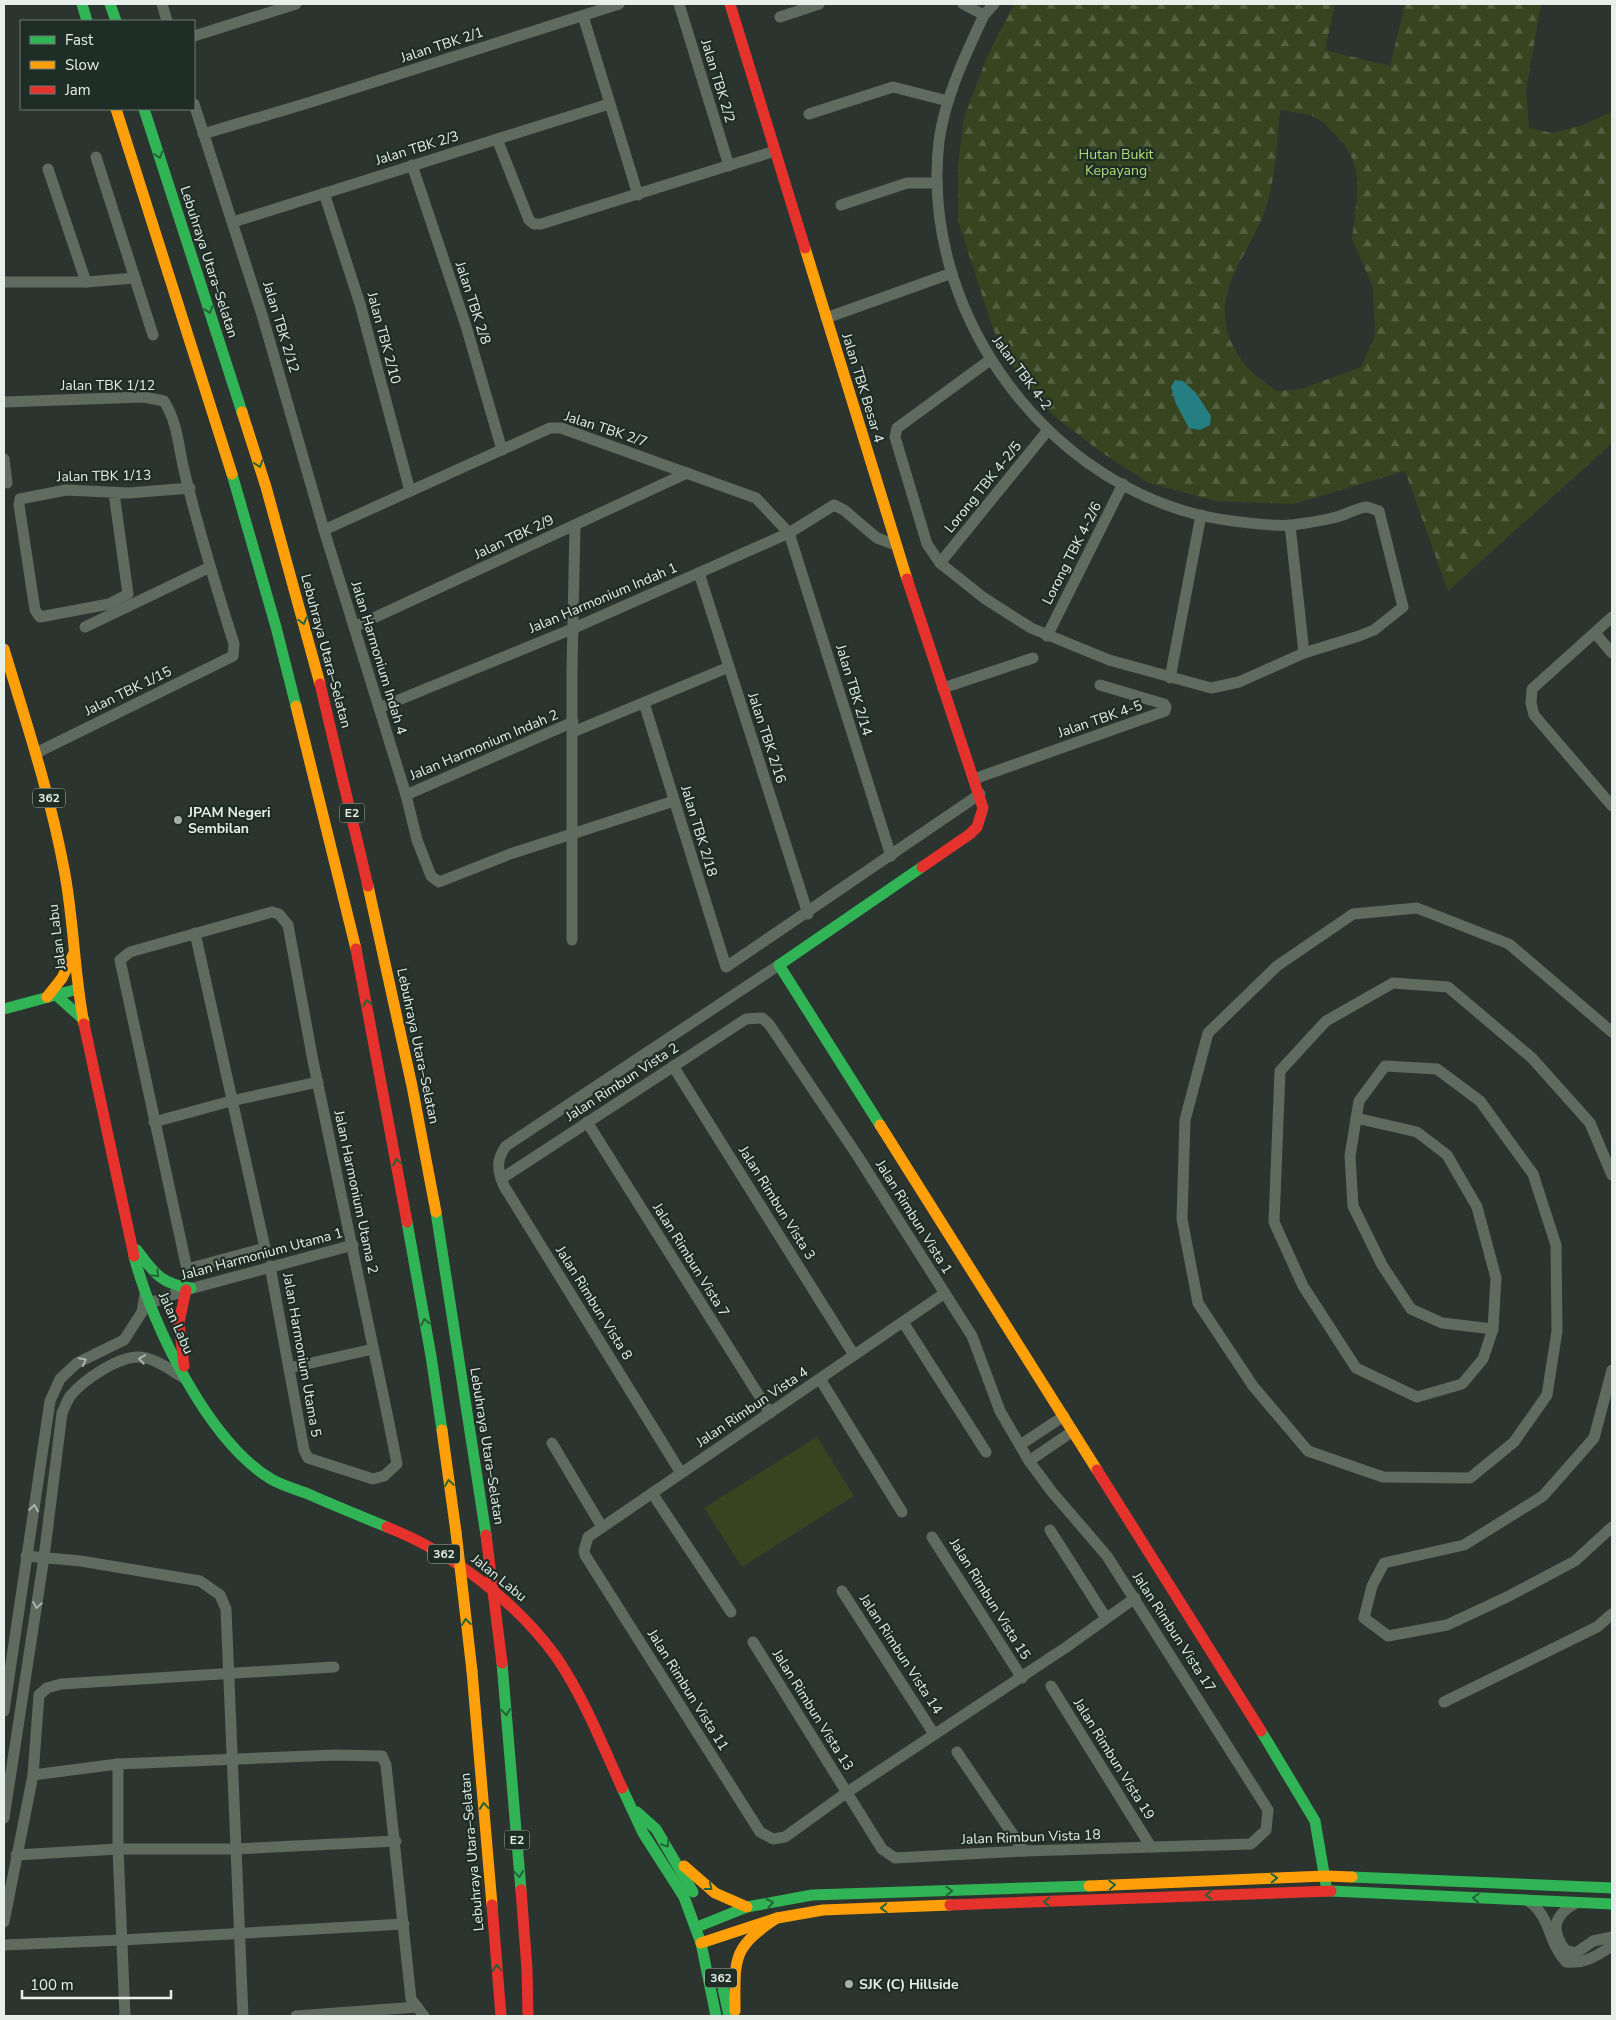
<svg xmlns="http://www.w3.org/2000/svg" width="1616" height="2020" font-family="'Nunito Sans',sans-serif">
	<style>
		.forest { fill: url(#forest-firs); fill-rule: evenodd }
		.green { fill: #364520 }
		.water { fill: #257e82 }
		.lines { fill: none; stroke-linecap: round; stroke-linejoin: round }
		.street { stroke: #5f6b5f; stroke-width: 11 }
		.fast { stroke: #30b455; stroke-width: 11 }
		.slow { stroke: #ff9f0a; stroke-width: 11 }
		.jam { stroke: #e5322d; stroke-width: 11 }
		.slow-bridge { stroke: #ff9f0a; stroke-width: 11 }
		.jam-bridge { stroke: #e5322d; stroke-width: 11 }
		.oneway { stroke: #256338 }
		.oneway2 { stroke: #a9b4ab }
		.poi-dot { fill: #a5aea9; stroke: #1e2d25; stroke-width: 2 }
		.labels { text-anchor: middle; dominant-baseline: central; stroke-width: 4.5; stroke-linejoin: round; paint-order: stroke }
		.shield { fill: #1e2d25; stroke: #aab5af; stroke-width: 1 }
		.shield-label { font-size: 12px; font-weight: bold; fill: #e6efea }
		.street-label { font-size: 14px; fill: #e6efea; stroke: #1e2d25 }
		.park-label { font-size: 14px; fill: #b5dc76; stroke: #1e2d25 }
		.poi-label { font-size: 14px; font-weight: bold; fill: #e6efea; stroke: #1e2d25; text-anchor: start }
	</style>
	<defs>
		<pattern id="forest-firs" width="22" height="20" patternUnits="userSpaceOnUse" patternTransform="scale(1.25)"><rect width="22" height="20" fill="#364520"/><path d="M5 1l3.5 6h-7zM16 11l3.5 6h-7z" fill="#536041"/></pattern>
	</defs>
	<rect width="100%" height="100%" fill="#2c342f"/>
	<!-- forest -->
	<path class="forest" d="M 1014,4 L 1335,4 L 1325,50 L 1390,66 L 1405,4 L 1541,4 L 1526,90 L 1529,128 L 1552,133 L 1583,125 L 1612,112 L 1612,443 L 1448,591 L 1405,471 L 1293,504 L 1216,501 L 1149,483 L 1101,452 L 1054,416 L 1017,374 L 993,329 L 958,220 L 958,165 L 964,118 L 987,57 ZM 1280,110 L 1311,115 L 1324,123 L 1344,144 L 1353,160 L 1357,176 L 1357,198 L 1352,239 L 1373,287 L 1375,336 L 1361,367 L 1301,389 L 1277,391 C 1267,384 1255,376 1247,367 C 1224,339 1218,310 1233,276 C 1244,251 1260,229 1267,204 C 1276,173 1277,141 1280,110 Z"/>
	<!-- green -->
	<polygon class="green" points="817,1437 854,1496 742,1567 704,1508"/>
	<!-- water -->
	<polygon class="water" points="1175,380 1183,381 1196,393 1211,416 1210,425 1200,430 1189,428 1176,404 1171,387"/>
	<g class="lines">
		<!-- street -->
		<g class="street">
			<polyline points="162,4 167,21"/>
			<polyline points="679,4 729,166"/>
			<polyline points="963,4 984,15"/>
			<polyline points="583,16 638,195"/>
			<polyline points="780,17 819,4"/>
			<polyline points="194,36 296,4"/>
			<polyline points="194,104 263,318 324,530 406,795 417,840 431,876 439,882 510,854 674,801"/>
			<polyline points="809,114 893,87 948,101"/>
			<polyline points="203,134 311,102 619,4"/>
			<polyline points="497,139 529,220 534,224 541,224 775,151"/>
			<polyline points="96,157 153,335"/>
			<polyline points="412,165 466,326 502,450"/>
			<polyline points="48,169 86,282"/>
			<polyline points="324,193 360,304 410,491"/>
			<polyline points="841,205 907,183 937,183"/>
			<polyline points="233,222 609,104"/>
			<polyline points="4,282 86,282 135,278"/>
			<polyline points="826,318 952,273"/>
			<path d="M 990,360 L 897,428 L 895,437 L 927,544 L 940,563 L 984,598 L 1031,628 L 1109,660 L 1211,688 L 1239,682 L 1304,653 L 1359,636 L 1374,630 L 1403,607 L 1379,511 C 1376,510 1371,508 1367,507 C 1358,507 1346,515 1336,517 C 1322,521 1307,523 1292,525 C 1272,527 1220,520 1199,515 C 1038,475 920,306 939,141 C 945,97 965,56 984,15 L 994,4"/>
			<path d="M 4,402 L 144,397 L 164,401 C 178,424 178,445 184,470 C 198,529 216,587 234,644 L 233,656 L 36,753"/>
			<polyline points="4,459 7,483"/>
			<polyline points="114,493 128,594 109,604 40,617 35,610 19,505 20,499 66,490 129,493 190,488"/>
			<polyline points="1290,525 1304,653"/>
			<polyline points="324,530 550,428 561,428 756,498 789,533 891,856"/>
			<polyline points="940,563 1048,430"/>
			<polyline points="699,573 808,914"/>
			<polyline points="1612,617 1532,689 1531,703 1534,715 1612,806"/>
			<polyline points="85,627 210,567"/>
			<polyline points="354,627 687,473"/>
			<polyline points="1595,633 1612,653"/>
			<polyline points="1047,636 1123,484"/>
			<polyline points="1170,678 1201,515"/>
			<polyline points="943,688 1033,658"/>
			<polyline points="644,703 726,967 980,794"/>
			<polyline points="379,708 572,629 789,533 834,505 844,510 877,538 896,545"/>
			<polyline points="573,732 729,667"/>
			<polyline points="974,779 1165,711 1166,707 1164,704 1100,685"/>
			<polyline points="406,795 573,722"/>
			<polyline points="195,933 265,1248 187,1269 120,960 130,952 272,912 279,914 288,925 313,1061 389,1423 397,1464 384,1476 373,1479 308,1458 304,1450 270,1266"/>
			<polyline points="572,940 572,670 575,525"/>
			<polyline points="673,1066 854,1355"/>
			<polyline points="1356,1118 1417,1132 1447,1155 1477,1207 1496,1278 1493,1329 1483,1359 1462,1384 1417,1397 1356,1368 1303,1286 1274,1222 1280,1071 1326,1021 1393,983 1448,987 1532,1058 1590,1123 1612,1175"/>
			<polyline points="154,1122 231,1101 318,1082"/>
			<polyline points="587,1122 770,1413"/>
			<polyline points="501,1179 746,1019 762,1018 769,1024 857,1155 972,1336 1000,1411 1029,1461 1052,1492 1107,1556 1268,1810 1266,1830 1251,1844 1024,1851 895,1858 882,1849 753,1642"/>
			<polyline points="945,1293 588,1537 584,1551 585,1555 760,1832 773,1839 785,1837 846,1793 1065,1648 1135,1598"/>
			<polyline points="150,1303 186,1290 353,1245"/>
			<polyline points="903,1322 986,1452"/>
			<polyline points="1493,1329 1442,1323 1411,1309 1382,1265 1353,1206 1350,1156 1359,1101 1385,1066 1437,1069 1480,1101 1533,1174 1556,1245 1557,1331 1547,1395 1514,1442 1470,1478 1383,1477 1308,1451 1253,1386 1198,1303 1182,1219 1185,1120 1208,1033 1277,966 1353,914 1417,908 1509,944 1612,1032"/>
			<polyline points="289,1368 373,1349"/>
			<polyline points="1612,1370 1594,1438 1543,1496 1464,1545 1384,1563 1372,1586 1364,1618 1388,1636 1447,1625 1507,1597 1575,1561 1612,1527"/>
			<polyline points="820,1379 902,1512"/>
			<polyline points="552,1443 602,1527"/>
			<polyline points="1020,1445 1064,1416"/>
			<polyline points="1029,1461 1073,1431"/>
			<path d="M 681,1473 L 504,1186 C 497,1170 496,1160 506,1146 L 779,965"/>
			<polyline points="652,1493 731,1612"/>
			<polyline points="1050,1530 1106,1618"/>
			<polyline points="932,1537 1022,1678"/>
			<polyline points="26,1556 81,1561 200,1581 220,1595 226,1609 243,2016"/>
			<polyline points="842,1591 934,1734"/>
			<polyline points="1051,1686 1151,1847"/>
			<polyline points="1444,1702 1597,1627 1612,1614"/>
			<polyline points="4,1711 50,1401 60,1379 77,1363 124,1340 142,1312 145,1294"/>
			<polyline points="957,1752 1024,1851"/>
			<polyline points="118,1764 118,1849 125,2016"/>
			<polyline points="33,1775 118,1764 335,1755 382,1756 386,1765 411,1999 424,2016"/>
			<path d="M 4,1818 L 44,1557 L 62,1413 C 65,1407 67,1400 71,1395 C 84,1380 117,1357 138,1357 C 154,1357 170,1370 184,1378"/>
			<polyline points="16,1855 118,1849 236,1849 396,1841"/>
			<path d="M 1527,1900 C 1552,1917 1546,1939 1566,1962 C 1585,1964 1596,1956 1612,1946"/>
			<path d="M 1576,1903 C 1554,1915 1550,1929 1565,1950 L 1576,1953 L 1593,1941 L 1612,1937"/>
			<polyline points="4,1922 33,1775 39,1695 47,1688 61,1684 334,1667"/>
			<polyline points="4,1945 122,1940 404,1924"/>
			<polyline points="296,2016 417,2007"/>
		</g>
		<!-- fast -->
		<g class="fast">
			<polyline points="82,4 87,21"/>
			<polyline points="110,4 116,21"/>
			<polyline points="144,109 242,412"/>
			<polyline points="232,474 276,627 296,706"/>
			<polyline points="56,995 84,1020"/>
			<polyline points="4,1009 78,989"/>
			<polyline points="880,1125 779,965 922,867"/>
			<polyline points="436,1212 486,1535"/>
			<polyline points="407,1222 431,1356 442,1430"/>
			<path d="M 137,1250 C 154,1273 161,1284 191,1288"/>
			<path d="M 134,1256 C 152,1325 208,1441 271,1479 C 281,1485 295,1489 306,1493 C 333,1505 360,1516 387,1527"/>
			<polyline points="502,1663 521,1890"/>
			<polyline points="1261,1731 1315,1821 1327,1891"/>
			<polyline points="622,1788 643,1833 684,1897 701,1943 716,2016"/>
			<polyline points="637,1812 656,1829 693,1892"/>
			<polyline points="1352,1877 1612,1888"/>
			<polyline points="1331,1891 1612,1904"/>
			<polyline points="697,1927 747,1907 812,1895 1089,1886"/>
			<polyline points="723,1988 729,2016"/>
		</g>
		<!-- slow -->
		<g class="slow">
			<polyline points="116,109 232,474"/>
			<polyline points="805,248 907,579"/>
			<polyline points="242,412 266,487 320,684"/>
			<path d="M 4,649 C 26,722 50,794 64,869 C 74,920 74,973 84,1024"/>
			<polyline points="296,706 356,949"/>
			<polyline points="368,886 412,1086 436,1212"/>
			<polyline points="47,997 62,978 74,953"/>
			<polyline points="880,1125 1097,1470"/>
			<polyline points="442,1430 456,1532"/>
			<polyline points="472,1671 492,1905"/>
			<polyline points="684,1866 715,1893 747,1907"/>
			<polyline points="1089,1886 1326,1876 1352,1877"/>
			<polyline points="701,1943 777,1918 823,1910 950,1905"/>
			<path d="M 735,2011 C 735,1959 731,1948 777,1918"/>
		</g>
		<!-- jam -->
		<g class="jam">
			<polyline points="730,4 805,248"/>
			<polyline points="907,579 983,808 977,827 970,834 922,867"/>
			<polyline points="320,684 368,886"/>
			<polyline points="356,949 407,1222"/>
			<polyline points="84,1024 134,1256"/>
			<polyline points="184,1366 179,1322 186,1290"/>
			<polyline points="1097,1470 1261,1731"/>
			<path d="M 387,1527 C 452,1553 516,1601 557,1658 C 584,1698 602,1744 622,1788"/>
			<polyline points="521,1890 527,1969 528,2016"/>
			<polyline points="492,1905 501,2016"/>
			<polyline points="950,1905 1331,1891"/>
		</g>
		<!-- slow-bridge -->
		<polyline class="slow-bridge" points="456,1532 472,1671"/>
		<!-- jam-bridge -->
		<polyline class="jam-bridge" points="486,1535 502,1663"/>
	</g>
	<!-- one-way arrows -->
	<defs><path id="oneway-chevron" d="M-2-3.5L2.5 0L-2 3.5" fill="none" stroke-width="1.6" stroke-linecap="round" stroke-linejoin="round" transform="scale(1.25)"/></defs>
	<g class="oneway">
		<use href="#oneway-chevron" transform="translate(159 155) rotate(72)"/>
		<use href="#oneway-chevron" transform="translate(209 310) rotate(72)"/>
		<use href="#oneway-chevron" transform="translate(259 464) rotate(72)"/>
		<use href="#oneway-chevron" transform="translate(303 621) rotate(75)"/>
		<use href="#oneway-chevron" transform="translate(367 1003) rotate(-101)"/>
		<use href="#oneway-chevron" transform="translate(397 1162) rotate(-100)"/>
		<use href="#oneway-chevron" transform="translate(156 1274) rotate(46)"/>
		<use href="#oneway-chevron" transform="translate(425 1322) rotate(-100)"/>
		<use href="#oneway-chevron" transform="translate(449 1483) rotate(-98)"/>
		<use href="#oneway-chevron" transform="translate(466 1622) rotate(-97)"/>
		<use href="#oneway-chevron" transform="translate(506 1712) rotate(85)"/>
		<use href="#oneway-chevron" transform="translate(484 1806) rotate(-95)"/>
		<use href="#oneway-chevron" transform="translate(666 1844) rotate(57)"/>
		<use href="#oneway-chevron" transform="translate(519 1874) rotate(85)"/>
		<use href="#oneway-chevron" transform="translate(1274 1878) rotate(-2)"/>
		<use href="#oneway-chevron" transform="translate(1112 1885) rotate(-3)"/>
		<use href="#oneway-chevron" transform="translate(709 1887) rotate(38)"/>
		<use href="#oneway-chevron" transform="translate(949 1891) rotate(-2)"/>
		<use href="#oneway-chevron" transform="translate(1209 1895) rotate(178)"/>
		<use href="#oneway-chevron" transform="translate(1476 1898) rotate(-177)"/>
		<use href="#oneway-chevron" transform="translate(1047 1902) rotate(178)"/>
		<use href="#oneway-chevron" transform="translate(770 1903) rotate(-11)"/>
		<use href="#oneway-chevron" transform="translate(884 1908) rotate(178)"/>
		<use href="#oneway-chevron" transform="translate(497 1968) rotate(-95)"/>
	</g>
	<g class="oneway2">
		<use href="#oneway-chevron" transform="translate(142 1359) rotate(-171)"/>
		<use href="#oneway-chevron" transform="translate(83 1361) rotate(-27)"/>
		<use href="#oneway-chevron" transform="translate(34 1508) rotate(-81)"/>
		<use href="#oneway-chevron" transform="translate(37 1605) rotate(99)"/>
	</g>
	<!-- markers -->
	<g class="poi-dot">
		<circle cx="178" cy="820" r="5"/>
		<circle cx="849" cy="1984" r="5"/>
	</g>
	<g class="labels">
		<!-- shield labels -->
		<g class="shield">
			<rect x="33" y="788.5" width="32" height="19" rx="4"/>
			<rect x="339.5" y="803.5" width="25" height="19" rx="4"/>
			<rect x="428" y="1544.5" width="32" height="19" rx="4"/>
			<rect x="504.5" y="1830.5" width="25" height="19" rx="4"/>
			<rect x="705" y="1968.5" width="32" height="19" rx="4"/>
		</g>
		<g class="shield-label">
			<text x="49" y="798">362</text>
			<text x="352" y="813">E2</text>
			<text x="444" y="1554">362</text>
			<text x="517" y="1840">E2</text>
			<text x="721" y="1978">362</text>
		</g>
		<!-- street labels -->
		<g class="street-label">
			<text transform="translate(442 45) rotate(-18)">Jalan TBK 2/1</text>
			<text transform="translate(718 81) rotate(73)">Jalan TBK 2/2</text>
			<text transform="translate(417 148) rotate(-17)">Jalan TBK 2/3</text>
			<text transform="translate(209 262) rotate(72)">Lebuhraya Utara–Selatan</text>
			<text transform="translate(473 303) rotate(72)">Jalan TBK 2/8</text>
			<text transform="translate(281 327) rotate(73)">Jalan TBK 2/12</text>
			<text transform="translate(384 338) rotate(75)">Jalan TBK 2/10</text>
			<text transform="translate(1022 373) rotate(53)">Jalan TBK 4-2</text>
			<text x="108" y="385">Jalan TBK 1/12</text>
			<text transform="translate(863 388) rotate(73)">Jalan TBK Besar 4</text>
			<text transform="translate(606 429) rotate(18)">Jalan TBK 2/7</text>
			<text transform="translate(104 476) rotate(-1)">Jalan TBK 1/13</text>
			<text transform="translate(983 487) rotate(-51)">Lorong TBK 4-2/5</text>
			<text transform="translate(514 537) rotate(-25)">Jalan TBK 2/9</text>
			<text transform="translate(1072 553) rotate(-63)">Lorong TBK 4-2/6</text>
			<text transform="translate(603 598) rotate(-23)">Jalan Harmonium Indah 1</text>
			<text transform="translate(326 651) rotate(75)">Lebuhraya Utara–Selatan</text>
			<text transform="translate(379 658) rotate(73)">Jalan Harmonium Indah 4</text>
			<text transform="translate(854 690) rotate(73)">Jalan TBK 2/14</text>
			<text transform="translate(128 691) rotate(-26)">Jalan TBK 1/15</text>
			<text transform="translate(1100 719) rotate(-19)">Jalan TBK 4-5</text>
			<text transform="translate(767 738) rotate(72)">Jalan TBK 2/16</text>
			<text transform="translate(484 745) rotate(-23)">Jalan Harmonium Indah 2</text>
			<text transform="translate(699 831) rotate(73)">Jalan TBK 2/18</text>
			<text transform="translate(57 937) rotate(-97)">Jalan Labu</text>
			<text transform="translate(418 1046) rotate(78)">Lebuhraya Utara–Selatan</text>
			<text transform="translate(622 1082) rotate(-33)">Jalan Rimbun Vista 2</text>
			<text transform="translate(356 1192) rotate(78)">Jalan Harmonium Utama 2</text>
			<text transform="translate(777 1203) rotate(58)">Jalan Rimbun Vista 3</text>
			<text transform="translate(914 1217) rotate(58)">Jalan Rimbun Vista 1</text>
			<text transform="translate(262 1254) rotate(-15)">Jalan Harmonium Utama 1</text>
			<text transform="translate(691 1260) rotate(58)">Jalan Rimbun Vista 7</text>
			<text transform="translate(594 1303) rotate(58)">Jalan Rimbun Vista 8</text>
			<text transform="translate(176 1323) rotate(66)">Jalan Labu</text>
			<text transform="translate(302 1355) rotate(80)">Jalan Harmonium Utama 5</text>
			<text transform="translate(752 1407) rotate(-34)">Jalan Rimbun Vista 4</text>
			<text transform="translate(487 1446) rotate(81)">Lebuhraya Utara–Selatan</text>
			<text transform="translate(499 1578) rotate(39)">Jalan Labu</text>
			<text transform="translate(990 1599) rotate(58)">Jalan Rimbun Vista 15</text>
			<text transform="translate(1174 1632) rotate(57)">Jalan Rimbun Vista 17</text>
			<text transform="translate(901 1654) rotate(57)">Jalan Rimbun Vista 14</text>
			<text transform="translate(688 1690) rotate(58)">Jalan Rimbun Vista 11</text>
			<text transform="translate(813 1710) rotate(58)">Jalan Rimbun Vista 13</text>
			<text transform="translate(1114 1759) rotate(58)">Jalan Rimbun Vista 19</text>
			<text transform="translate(1031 1837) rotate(-2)">Jalan Rimbun Vista 18</text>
			<text transform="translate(472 1852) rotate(-95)">Lebuhraya Utara–Selatan</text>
		</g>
		<!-- park labels -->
		<g class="park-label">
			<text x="1116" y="154">Hutan Bukit<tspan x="1116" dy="16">Kepayang</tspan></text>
		</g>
		<!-- poi labels -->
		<g class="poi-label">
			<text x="188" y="812">JPAM Negeri<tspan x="188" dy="16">Sembilan</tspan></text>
			<text x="859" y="1984">SJK (C) Hillside</text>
		</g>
	</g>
	<!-- border -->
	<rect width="1616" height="2020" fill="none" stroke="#e6efea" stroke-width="10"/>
	<!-- legend -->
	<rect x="20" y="20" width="175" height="90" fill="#1e2d25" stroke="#6e7b74"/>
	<rect x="30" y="36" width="25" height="8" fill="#30b455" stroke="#6e7b74"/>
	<text x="65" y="45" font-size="15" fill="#e6efea">Fast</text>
	<rect x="30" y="61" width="25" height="8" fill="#ff9f0a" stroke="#6e7b74"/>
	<text x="65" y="70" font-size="15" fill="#e6efea">Slow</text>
	<rect x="30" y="86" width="25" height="8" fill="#e5322d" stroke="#6e7b74"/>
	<text x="65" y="95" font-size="15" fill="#e6efea">Jam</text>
	<!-- scale -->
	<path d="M22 1990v8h149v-8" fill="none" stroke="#e6efea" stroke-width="2.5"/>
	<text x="30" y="1990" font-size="15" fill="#e6efea" stroke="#1e2d25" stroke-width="4" paint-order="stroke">100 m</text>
</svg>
